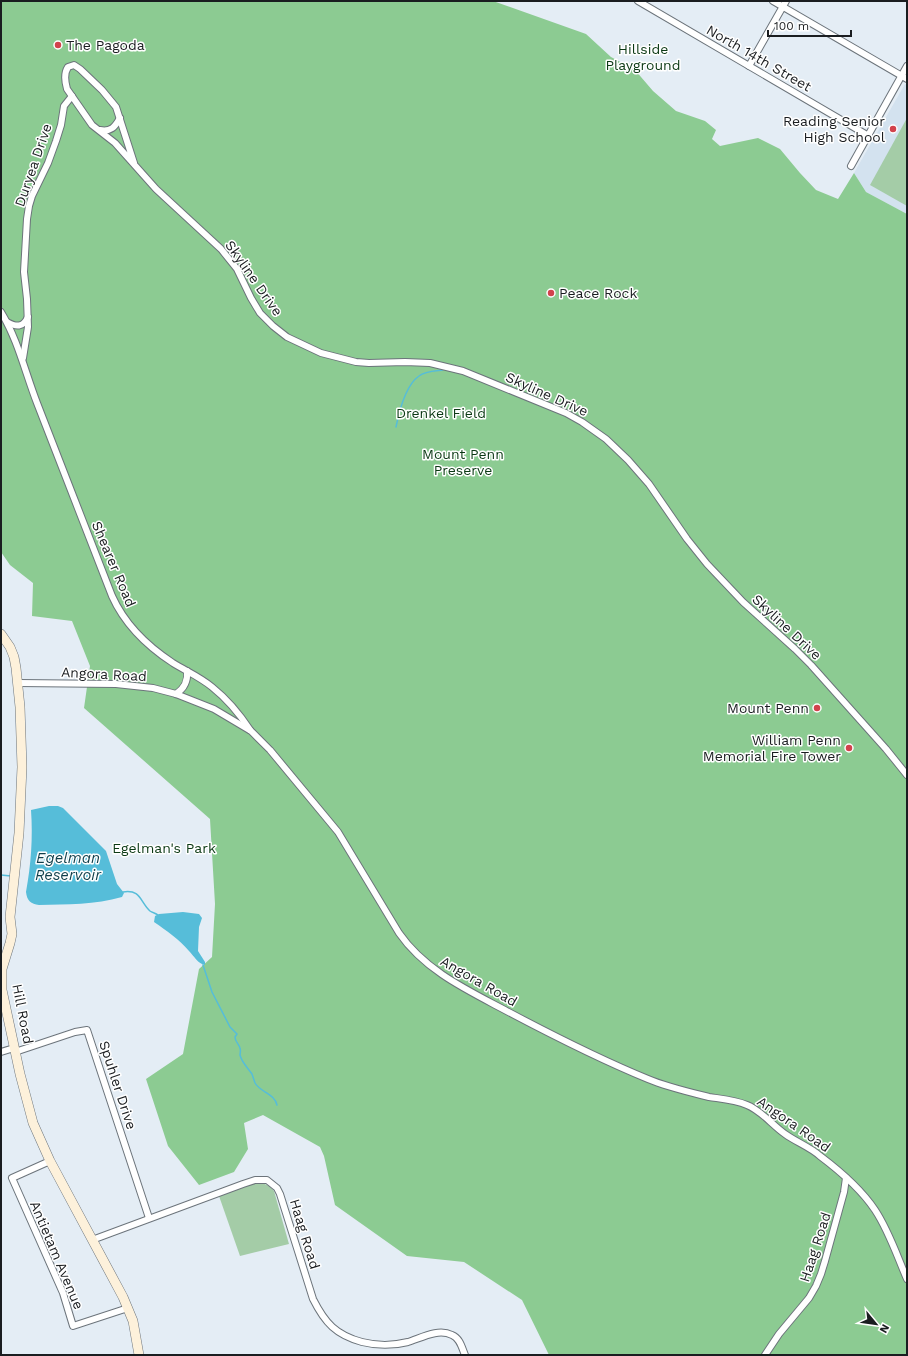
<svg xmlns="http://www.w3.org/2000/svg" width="908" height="1356" font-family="'Work Sans',sans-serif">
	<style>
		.built { fill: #d3e2ef }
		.green { fill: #a4cca7 }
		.forest { fill: #8ccb92 }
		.water { fill: #56bdd9 }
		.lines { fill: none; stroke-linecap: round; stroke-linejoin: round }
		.stream { stroke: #56bdd9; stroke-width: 1.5 }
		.street-casing { stroke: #6c747b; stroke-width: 8 }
		.secondary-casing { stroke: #6c747b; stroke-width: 10 }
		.street { stroke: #fff; stroke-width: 6 }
		.secondary { stroke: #fdf1db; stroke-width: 9 }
		.poi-dot { fill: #d2424c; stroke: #fff; stroke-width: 1.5 }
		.labels { text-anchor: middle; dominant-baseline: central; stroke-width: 3; stroke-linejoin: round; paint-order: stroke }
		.poi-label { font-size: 14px; fill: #1a1d20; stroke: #fff; text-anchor: end }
		.park-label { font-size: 14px; fill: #0b3914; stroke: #fff }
		.street-label { font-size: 14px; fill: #1a1d20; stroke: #fff }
		.water-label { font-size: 15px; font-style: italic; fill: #103f4b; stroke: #fff }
	</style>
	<rect width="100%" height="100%" fill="#e4edf5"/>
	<!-- built -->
	<polygon class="built" points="905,84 907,85 907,214 866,192 854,173"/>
	<!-- green -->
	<g class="green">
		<polygon points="907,118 907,206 870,185"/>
		<path d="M 257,1183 C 265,1183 269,1185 274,1191 L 289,1244 L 240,1256 L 219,1196 L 250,1184 Z"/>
	</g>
	<!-- forest -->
	<polygon class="forest" points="1,1 493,1 586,34 611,57 635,70 653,91 676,111 705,121 716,130 712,139 720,146 758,138 780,149 800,173 816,190 838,199 854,173 866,192 907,214 907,1355 549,1355 522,1300 464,1262 407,1256 335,1205 324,1156 320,1147 263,1115 244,1123 248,1149 234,1172 199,1185 168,1146 146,1079 183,1054 199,969 212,957 215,904 210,819 84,708 90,666 72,621 32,616 33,583 10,565 1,552"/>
	<!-- water -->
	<g class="water">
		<path d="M 49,806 L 58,806 L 63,808 L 106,851 L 117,884 L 124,893 L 122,897 C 95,905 67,904 39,905 C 31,904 27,901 26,892 C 31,865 33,838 31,810 Z"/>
		<path d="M 183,912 L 199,914 L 202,918 L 199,927 L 198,951 L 205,962 L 205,965 C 198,964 194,956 189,951 C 179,939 167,931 154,922 L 155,916 L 159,914 Z"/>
	</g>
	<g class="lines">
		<!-- stream -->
		<g class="stream">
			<path d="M 396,427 C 399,412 406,385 419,376 C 425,371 435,371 443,370"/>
			<polyline points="1,875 11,876"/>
			<path d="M 123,892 C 141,889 140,902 150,911 C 153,913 156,913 159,916"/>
			<path d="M 203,965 L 212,992 L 230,1027 L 237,1034 L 235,1037 C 235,1042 239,1044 240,1048 C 241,1051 240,1053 240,1055 C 242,1063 248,1068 252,1074 C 253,1077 254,1080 255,1083 C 260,1092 275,1094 277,1105"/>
		</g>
		<defs>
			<g id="street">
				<polyline points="638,1 867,135"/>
				<polyline points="773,1 907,79"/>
				<polyline points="749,66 786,1"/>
				<path d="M 100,130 C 111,132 115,127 120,118"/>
				<path d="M 134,163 L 116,107 L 102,90 L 80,69 L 74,65 L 68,67 C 64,73 65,82 67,89 L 92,125 L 115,143 L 156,189 L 221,249 L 237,269 L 251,298 L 260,313 L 273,326 L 287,337 L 321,353 L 356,362 L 369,363 L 405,362 L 430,363 L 463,371 L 566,413 L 582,422 L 606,439 L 628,460 L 649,484 L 687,539 L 707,564 L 743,602 L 795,649 L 811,665 L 886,749 L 907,775"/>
				<polyline points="851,166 907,66"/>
				<path d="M 1,312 C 18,340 25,372 37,403 C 62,467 87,532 112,596 C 125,625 147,646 173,663 C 186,671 200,677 212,687 C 227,699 239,713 250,730"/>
				<path d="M 7,322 C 16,327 23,328 28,317"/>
				<polyline points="23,358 28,327 27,299 24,272 27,219 29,206 32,196 48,163 56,141 61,125 64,106 72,96"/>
				<path d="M 18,683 L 116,684 L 153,688 L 176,694 L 214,709 L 251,731 L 270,750 L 338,832 L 399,933 C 424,969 463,988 501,1008 C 548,1033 599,1059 648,1079 C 667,1087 689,1092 709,1097 C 722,1099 735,1100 747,1105 C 762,1111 772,1125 785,1134 C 796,1142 810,1147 820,1156 C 840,1171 861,1189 875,1210 C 889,1231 897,1256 907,1279"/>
				<path d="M 176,694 C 185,688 188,681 187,671"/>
				<polyline points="1,1052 14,1048"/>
				<polyline points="15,1052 75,1032 87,1030 149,1218"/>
				<polyline points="50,1161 12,1178 63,1293 73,1326 128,1308"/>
				<path d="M 92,1240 L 243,1184 L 255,1180 L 267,1180 L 277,1188 L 280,1194 L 313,1299 C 325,1323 336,1335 362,1342 C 378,1346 392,1346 408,1342 C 421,1338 438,1328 452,1335 C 460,1338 462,1348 465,1355"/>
				<polyline points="765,1355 779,1334 809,1298 816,1286 821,1274 825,1261 844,1192 846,1178"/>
			</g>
			<polyline id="secondary" points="1,634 10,647 14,657 16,668 20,707 22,767 19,833 10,917 12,934 10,943 2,969 2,990 20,1074 33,1123 50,1161 123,1297 133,1321 139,1355"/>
		</defs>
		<!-- street casing -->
		<use href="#street" class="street-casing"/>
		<!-- secondary casing -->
		<use href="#secondary" class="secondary-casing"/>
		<!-- street -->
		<use href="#street" class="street"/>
		<!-- secondary -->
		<use href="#secondary" class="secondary"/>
	</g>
	<!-- markers -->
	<g class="poi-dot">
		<circle cx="58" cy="45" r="4"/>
		<circle cx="893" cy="129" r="4"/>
		<circle cx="551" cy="293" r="4"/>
		<circle cx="817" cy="708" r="4"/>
		<circle cx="849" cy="748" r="4"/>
	</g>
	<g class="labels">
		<!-- poi labels -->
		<g class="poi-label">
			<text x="66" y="45" text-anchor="start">The Pagoda</text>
			<text x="885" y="121">Reading Senior<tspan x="885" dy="16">High School</tspan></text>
			<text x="559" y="293" text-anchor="start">Peace Rock</text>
			<text x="809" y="708">Mount Penn</text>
			<text x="841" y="740">William Penn<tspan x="841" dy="16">Memorial Fire Tower</tspan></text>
		</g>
		<!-- park labels -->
		<g class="park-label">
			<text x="643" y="49">Hillside<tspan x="643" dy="16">Playground</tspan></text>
			<text x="441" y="413">Drenkel Field</text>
			<text x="463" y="454">Mount Penn<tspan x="463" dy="16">Preserve</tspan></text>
			<text x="164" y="848">Egelman's Park</text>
		</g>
		<!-- street labels -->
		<g class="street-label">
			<text transform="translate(759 58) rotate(30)">North 14th Street</text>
			<text transform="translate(33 165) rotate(-71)">Duryea Drive</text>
			<text transform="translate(254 278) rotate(55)">Skyline Drive</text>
			<text transform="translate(547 394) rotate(24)">Skyline Drive</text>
			<text transform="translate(114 564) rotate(67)">Shearer Road</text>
			<text transform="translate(787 627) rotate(43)">Skyline Drive</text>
			<text transform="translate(104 674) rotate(3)">Angora Road</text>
			<text transform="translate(479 981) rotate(30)">Angora Road</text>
			<text transform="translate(23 1014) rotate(79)">Hill Road</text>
			<text transform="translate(118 1085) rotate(72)">Spuhler Drive</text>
			<text transform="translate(794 1124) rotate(35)">Angora Road</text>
			<text transform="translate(305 1234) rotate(73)">Haag Road</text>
			<text transform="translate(815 1247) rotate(-72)">Haag Road</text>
			<text transform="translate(57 1255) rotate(67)">Antietam Avenue</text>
		</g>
		<!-- water labels -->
		<g class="water-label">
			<text x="68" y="858">Egelman<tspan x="68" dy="17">Reservoir</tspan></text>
		</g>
	</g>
	<!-- border -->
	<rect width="908" height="1356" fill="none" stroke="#1a1d20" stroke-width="4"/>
	<!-- north arrow -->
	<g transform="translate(876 1324) rotate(119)" stroke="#ffffff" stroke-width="3" paint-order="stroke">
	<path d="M0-3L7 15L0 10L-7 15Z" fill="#1a1d20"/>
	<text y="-6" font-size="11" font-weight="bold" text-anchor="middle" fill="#1a1d20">N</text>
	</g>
	<!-- scale -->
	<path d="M768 30v6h83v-6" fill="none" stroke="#1a1d20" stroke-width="2"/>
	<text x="774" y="30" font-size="12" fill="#1a1d20" stroke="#ffffff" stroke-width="3" paint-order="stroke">100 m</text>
</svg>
